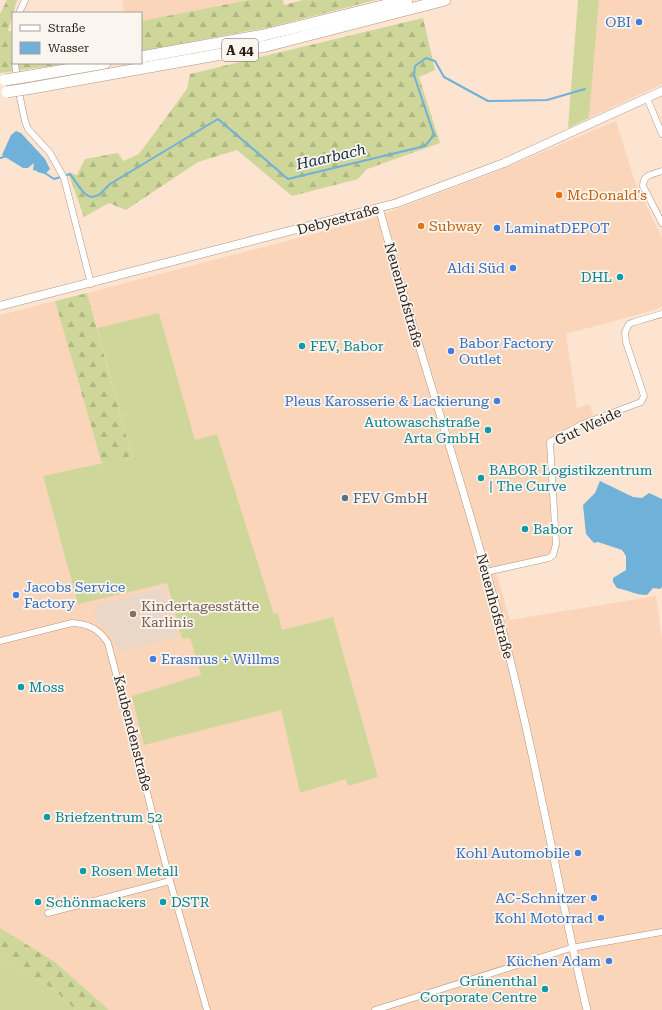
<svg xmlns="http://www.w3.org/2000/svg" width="662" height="1010" font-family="'Roboto Serif',serif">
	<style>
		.built { fill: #fad5b9 }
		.education { fill: #ead7c7 }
		.grass { fill: #ced699 }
		.forest { fill: url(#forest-firs) }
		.water { fill: #70b1da }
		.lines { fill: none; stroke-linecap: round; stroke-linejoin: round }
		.stream { stroke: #70b1da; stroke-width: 2 }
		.minor-casing { stroke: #b1957f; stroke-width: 7 }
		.tertiary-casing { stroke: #b1957f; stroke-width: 8 }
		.secondary-casing { stroke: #b1957f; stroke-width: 9 }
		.motorway-casing { stroke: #b1957f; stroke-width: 12 }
		.minor { stroke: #fff; stroke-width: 6 }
		.tertiary { stroke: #fff; stroke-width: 7 }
		.secondary { stroke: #fff; stroke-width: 8 }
		.motorway { stroke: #fff; stroke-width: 11 }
		.motorway-bridge-casing { stroke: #b1957f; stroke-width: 12; stroke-linecap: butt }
		.motorway-bridge { stroke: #fff; stroke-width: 11 }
		.shop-dot { fill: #3f7fe0; stroke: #fbf5f0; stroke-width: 1.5 }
		.food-dot { fill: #e8710a; stroke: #fbf5f0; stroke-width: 1.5 }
		.culture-dot { fill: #0f9aa8; stroke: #fbf5f0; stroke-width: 1.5 }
		.service-dot { fill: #5c6f8a; stroke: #fbf5f0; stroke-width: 1.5 }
		.education-dot { fill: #8d6e63; stroke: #fbf5f0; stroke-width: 1.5 }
		.labels { text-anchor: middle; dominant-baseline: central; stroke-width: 3.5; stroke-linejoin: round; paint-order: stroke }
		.shield { fill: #fbf5f0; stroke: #695f58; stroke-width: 1 }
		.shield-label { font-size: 13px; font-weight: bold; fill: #2a1f17 }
		.shop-label { font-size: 14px; fill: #366cbe; stroke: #fbf5f0; text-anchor: end }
		.food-label { font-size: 14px; fill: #c56008; stroke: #fbf5f0; text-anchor: start }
		.street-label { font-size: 14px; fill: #2a1f17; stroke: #fbf5f0 }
		.culture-label { font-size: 14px; fill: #0d838f; stroke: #fbf5f0; text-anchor: start }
		.service-label { font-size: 14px; fill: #4e5e75; stroke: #fbf5f0; text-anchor: start }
		.education-label { font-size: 14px; fill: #785e54; stroke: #fbf5f0; text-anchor: start }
		.water-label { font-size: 15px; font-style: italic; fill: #0f2d3e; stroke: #fbf5f0 }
	</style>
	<defs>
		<pattern id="forest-firs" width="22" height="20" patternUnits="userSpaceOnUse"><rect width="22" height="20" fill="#ced699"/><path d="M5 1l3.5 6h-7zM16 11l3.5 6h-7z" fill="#b1b783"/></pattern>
	</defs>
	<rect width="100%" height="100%" fill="#fce4d1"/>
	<!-- built -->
	<g class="built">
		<polygon points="122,0 249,0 141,21 141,13 124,13"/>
		<polygon points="599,0 662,0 662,84 589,118"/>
		<polygon points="616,121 635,182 662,238 662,306 654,310 566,334 577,408 589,404 594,417 547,441 553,559 496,572 510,620 656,596 662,640 662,1010 109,1010 55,962 0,928 0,315 55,301 102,464 43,476 78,603 167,583 182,639 190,638 201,675 144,744 281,710 300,793 347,779 348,786 378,777 333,617 282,630 278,613 274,614 217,434 195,440 159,313 97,328 87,293 367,220 493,173"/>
	</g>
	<!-- education -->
	<polygon class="education" points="164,587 178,637 119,651 114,640 107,630 97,622 94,606"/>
	<!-- grass -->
	<g class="grass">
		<polygon points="578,0 599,0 589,118 568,128"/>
		<polygon points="159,313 195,440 217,434 274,614 278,613 282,630 333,617 378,777 348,786 346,779 300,793 281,710 144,745 132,696 201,675 190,638 182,639 167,583 78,604 43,476 132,457 97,328"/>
		<polygon points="0,957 53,989 76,1010 0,1010"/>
	</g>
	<!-- forest -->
	<g class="forest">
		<polygon points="7,0 17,0 8,31 13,31 13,63 72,63 0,73 0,14"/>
		<polygon points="249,0 283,0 284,5 303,0 376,0 270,27 141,51 141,21"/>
		<polygon points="423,18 435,70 419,77 440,143 367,169 358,179 292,196 237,150 198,162 126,210 109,203 84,217 68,172 77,175 85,159 118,153 123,161 139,154 187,89 190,74"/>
		<polygon points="87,293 132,457 102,464 55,301"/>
		<polygon points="0,928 55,962 109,1010 76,1010 53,989 0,957"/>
	</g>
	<!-- water -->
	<g class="water">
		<polygon points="16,131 21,133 45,159 50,169 46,173 33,170 34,163 28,168 23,168 2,155 11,135"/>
		<path d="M 600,481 L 633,497 L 642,498 L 649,493 L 662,499 L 662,587 L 660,589 L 653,588 L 647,595 C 635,595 628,590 617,588 L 613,582 L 613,578 L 626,570 L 626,556 L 622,550 L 598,542 L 594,543 L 586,534 L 583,505 L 595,493 Z"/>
	</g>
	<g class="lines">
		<!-- stream -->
		<g class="stream">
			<polyline points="0,158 7,156"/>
			<path d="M 38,171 L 45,173 L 54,179 L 70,174 C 76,181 82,195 92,197 L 99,195 L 110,184 L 218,119 L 288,179 L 425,146 L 434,135 L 414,75 L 415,66 L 426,58 L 435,61 L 444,77 L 488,101 L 547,100 L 585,89"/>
		</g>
		<defs>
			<g id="minor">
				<polyline points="19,13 25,0"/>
				<polyline points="15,63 17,79"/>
				<polyline points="18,88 25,121 28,129 50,153 64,178 91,284"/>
				<polyline points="647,98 662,134"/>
				<path d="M 662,171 C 652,174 643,175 643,186 L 662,223"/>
				<polyline points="486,572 549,558 553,555 556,544 550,442 583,424 641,402 644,396 626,342 625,332 629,324 634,322 662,314"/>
				<path d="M 0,641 L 72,623 C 89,624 99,629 108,643 L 170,881 L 207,1010"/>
				<polyline points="48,913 170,881"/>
				<polyline points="375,1010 571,948 662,932"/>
			</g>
			<path id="tertiary" d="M 379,208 C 418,349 465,489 503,632 C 536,756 557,885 587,1010"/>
			<polyline id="secondary" points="0,306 397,203 504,163 662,91"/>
			<g id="motorway">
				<polyline points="141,57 264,35 407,0"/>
				<polyline points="30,76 105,63"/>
				<polyline points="32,88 266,46 445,0"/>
			</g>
		</defs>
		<!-- minor casing -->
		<use href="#minor" class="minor-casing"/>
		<!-- tertiary casing -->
		<use href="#tertiary" class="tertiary-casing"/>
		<!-- secondary casing -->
		<use href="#secondary" class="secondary-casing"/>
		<!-- motorway casing -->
		<use href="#motorway" class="motorway-casing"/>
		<!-- minor -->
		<use href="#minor" class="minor"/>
		<!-- tertiary -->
		<use href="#tertiary" class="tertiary"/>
		<!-- secondary -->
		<use href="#secondary" class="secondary"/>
		<!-- motorway -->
		<use href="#motorway" class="motorway"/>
		<defs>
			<g id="motorway-bridge">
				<polyline points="5,80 30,76"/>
				<polyline points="7,92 32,88"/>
			</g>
		</defs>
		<!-- motorway-bridge casing -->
		<use href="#motorway-bridge" class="motorway-bridge-casing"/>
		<!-- motorway-bridge -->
		<use href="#motorway-bridge" class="motorway-bridge"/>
	</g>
	<!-- markers -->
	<g class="shop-dot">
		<circle cx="639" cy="22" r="4"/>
		<circle cx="497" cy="228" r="4"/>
		<circle cx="513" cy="268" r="4"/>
		<circle cx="451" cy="351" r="4"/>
		<circle cx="497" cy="401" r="4"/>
		<circle cx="16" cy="595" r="4"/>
		<circle cx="153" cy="659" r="4"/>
		<circle cx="578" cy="853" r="4"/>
		<circle cx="594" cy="898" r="4"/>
		<circle cx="601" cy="918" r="4"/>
		<circle cx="609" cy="961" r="4"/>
	</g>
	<g class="food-dot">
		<circle cx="559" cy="195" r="4"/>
		<circle cx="421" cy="226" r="4"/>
	</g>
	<g class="culture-dot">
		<circle cx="620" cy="277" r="4"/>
		<circle cx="302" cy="346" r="4"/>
		<circle cx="488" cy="430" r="4"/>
		<circle cx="481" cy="478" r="4"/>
		<circle cx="525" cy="529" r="4"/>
		<circle cx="21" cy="687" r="4"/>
		<circle cx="47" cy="817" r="4"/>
		<circle cx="83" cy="871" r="4"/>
		<circle cx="38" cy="902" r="4"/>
		<circle cx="163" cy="902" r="4"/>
		<circle cx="545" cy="989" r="4"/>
	</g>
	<circle class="service-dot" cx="345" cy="498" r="4"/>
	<circle class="education-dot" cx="133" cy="614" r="4"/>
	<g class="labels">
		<!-- shield labels -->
		<rect class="shield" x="222" y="39" width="36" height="22" rx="3"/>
		<g class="shield-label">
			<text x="240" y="50">A 44</text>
		</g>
		<!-- shop labels -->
		<g class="shop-label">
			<text x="631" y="22">OBI</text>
			<text x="505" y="228" text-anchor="start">LaminatDEPOT</text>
			<text x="505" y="268">Aldi Süd</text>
			<text x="459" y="343" text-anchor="start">Babor Factory<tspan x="459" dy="16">Outlet</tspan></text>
			<text x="489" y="401">Pleus Karosserie &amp; Lackierung</text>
			<text x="24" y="587" text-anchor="start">Jacobs Service<tspan x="24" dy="16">Factory</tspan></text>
			<text x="161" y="659" text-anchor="start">Erasmus + Willms</text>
			<text x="570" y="853">Kohl Automobile</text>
			<text x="586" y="898">AC-Schnitzer</text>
			<text x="593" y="918">Kohl Motorrad</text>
			<text x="601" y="961">Küchen Adam</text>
		</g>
		<!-- food labels -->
		<g class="food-label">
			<text x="567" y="195">McDonald's</text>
			<text x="429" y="226">Subway</text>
		</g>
		<!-- street labels -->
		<g class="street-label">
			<text transform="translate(338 219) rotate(-15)">Debyestraße</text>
			<text transform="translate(404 295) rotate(74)">Neuenhofstraße</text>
			<text transform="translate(588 426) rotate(-25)">Gut Weide</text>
			<text transform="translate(495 606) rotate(75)">Neuenhofstraße</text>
			<text transform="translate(133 733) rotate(76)">Kaubendenstraße</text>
		</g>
		<!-- culture labels -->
		<g class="culture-label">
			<text x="612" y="277" text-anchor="end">DHL</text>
			<text x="310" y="346">FEV, Babor</text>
			<text x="480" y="422" text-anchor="end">Autowaschstraße<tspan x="480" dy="16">Arta GmbH</tspan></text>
			<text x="489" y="470">BABOR Logistikzentrum<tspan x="489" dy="16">| The Curve</tspan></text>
			<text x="533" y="529">Babor</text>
			<text x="29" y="687">Moss</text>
			<text x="55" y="817">Briefzentrum 52</text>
			<text x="91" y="871">Rosen Metall</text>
			<text x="46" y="902">Schönmackers</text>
			<text x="171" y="902">DSTR</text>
			<text x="537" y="981" text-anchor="end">Grünenthal<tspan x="537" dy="16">Corporate Centre</tspan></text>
		</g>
		<!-- service labels -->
		<g class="service-label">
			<text x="353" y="498">FEV GmbH</text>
		</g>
		<!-- education labels -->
		<g class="education-label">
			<text x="141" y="606">Kindertagesstätte<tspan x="141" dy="16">Karlinis</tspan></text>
		</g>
		<!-- water labels -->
		<g class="water-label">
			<text transform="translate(331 157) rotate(-13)">Haarbach</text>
		</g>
	</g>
	<!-- legend -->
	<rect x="12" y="12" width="130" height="52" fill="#fbf5f0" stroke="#a79f99"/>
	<rect x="20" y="25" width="20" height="6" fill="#ffffff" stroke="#a79f99"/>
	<text x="48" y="32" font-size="12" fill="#2a1f17">Straße</text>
	<rect x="20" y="42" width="20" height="12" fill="#70b1da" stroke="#a79f99"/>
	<text x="48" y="52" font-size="12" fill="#2a1f17">Wasser</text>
</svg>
